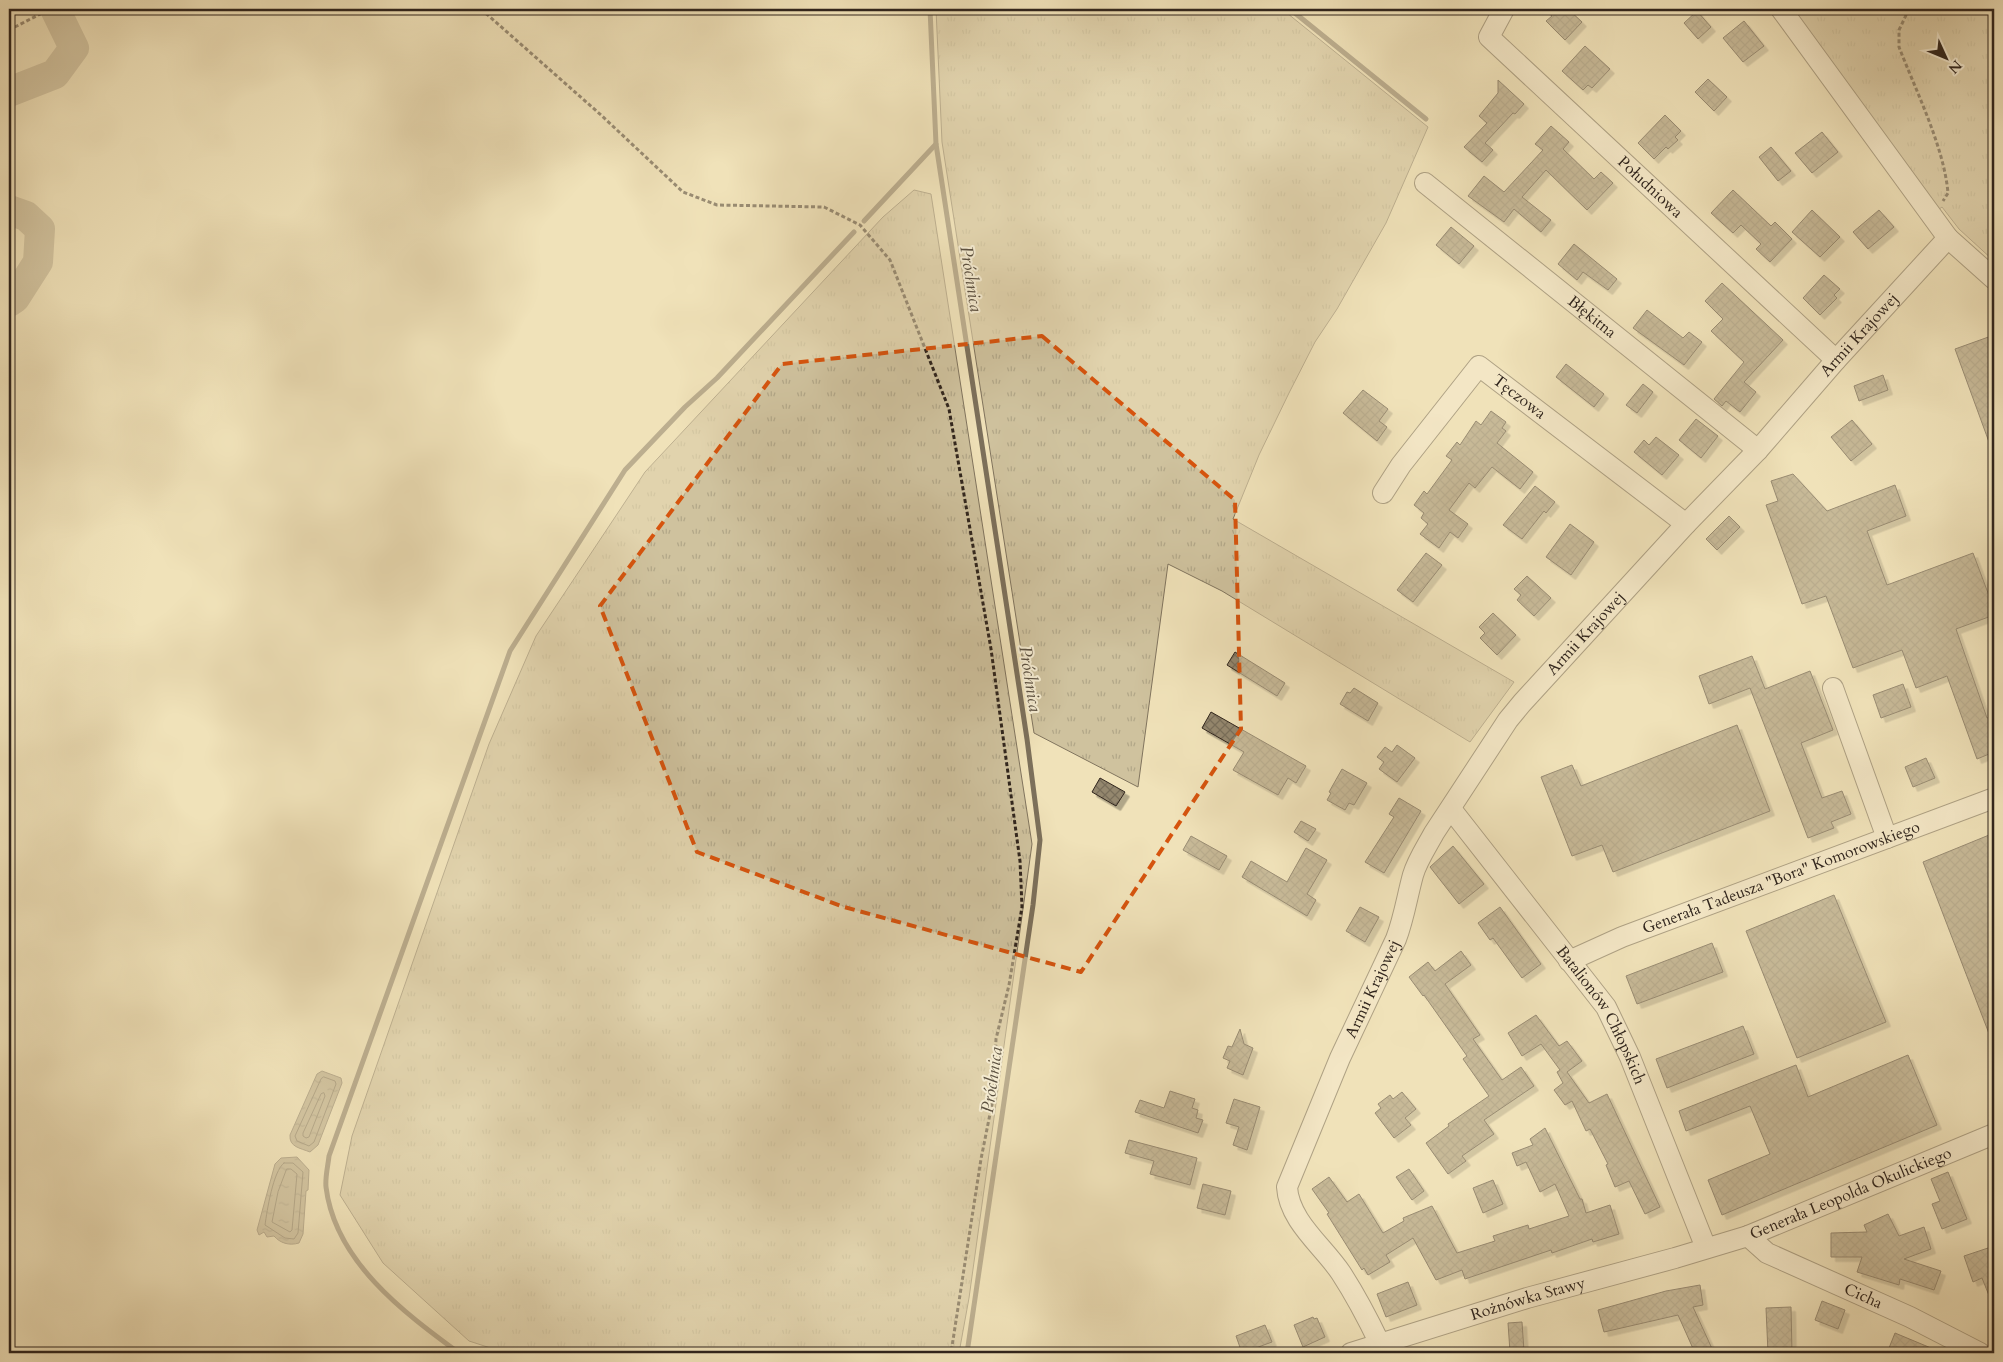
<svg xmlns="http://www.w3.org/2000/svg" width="2003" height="1362" font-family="Cardo,serif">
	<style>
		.grass { fill: url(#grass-tufts); stroke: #80745e }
		.water { fill: url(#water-ripples); stroke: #7c705b }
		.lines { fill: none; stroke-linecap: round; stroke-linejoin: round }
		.shore { stroke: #706450; stroke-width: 1 }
		.stream { stroke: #7c705b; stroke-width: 5 }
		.river { stroke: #afa284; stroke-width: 30 }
		.building { fill: url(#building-cross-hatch); stroke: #30251d; filter: url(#shadow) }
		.minor-casing { stroke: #605444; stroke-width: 22 }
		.path { stroke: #30251d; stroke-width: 3; stroke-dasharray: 4 2.5; stroke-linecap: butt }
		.minor { stroke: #f5ecd2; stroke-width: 20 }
		.marked { fill: none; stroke: #d6540e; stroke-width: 4; stroke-dasharray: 10 6; stroke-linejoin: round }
		.labels { text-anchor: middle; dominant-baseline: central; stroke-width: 4; stroke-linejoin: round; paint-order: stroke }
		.street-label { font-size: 16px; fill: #30251d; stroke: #f5ecd2 }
		.water-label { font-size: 18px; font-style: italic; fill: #5c5141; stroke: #f5ecd2 }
	</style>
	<defs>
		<pattern id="grass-tufts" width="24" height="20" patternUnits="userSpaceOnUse" patternTransform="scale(1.25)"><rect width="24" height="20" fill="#cfc29e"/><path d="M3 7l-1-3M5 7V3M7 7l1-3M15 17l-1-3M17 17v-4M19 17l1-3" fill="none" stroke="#b2a788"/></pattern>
		<pattern id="water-ripples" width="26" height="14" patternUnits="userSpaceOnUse" patternTransform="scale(1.25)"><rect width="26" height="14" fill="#afa284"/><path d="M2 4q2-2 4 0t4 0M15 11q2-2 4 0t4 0" fill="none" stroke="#8f846b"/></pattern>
		<pattern id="building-cross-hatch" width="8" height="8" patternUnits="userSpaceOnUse" patternTransform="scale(1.25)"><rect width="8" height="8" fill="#94876e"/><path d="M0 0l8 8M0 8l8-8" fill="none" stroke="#796e5a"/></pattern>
		<filter id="shadow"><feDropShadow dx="4.5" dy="4.5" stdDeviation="0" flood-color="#0004"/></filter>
	</defs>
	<rect width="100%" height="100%" fill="#f0e2b9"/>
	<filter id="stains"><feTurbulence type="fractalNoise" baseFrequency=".004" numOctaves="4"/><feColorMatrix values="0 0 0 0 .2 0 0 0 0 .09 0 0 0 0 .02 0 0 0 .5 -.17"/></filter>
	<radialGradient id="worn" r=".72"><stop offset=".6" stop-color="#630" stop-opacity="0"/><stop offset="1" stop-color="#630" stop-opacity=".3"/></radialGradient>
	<!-- grass -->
	<g class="grass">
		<polygon points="936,9 1282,9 1428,127 1386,223 1337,309 1315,342 1289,393 1259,455 1233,519 1514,682 1470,742 1222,591 1168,564 1138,787 1034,733 942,142"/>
		<polygon points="1790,9 1994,9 1994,261 1959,229 1942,207 1938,210"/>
		<polygon points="914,190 931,194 1032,844 969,1298 959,1353 506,1353 469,1341 383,1263 340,1195 352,1136 489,744 536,636 645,472 883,217"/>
	</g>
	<!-- water -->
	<g class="water">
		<path d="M 322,1071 L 341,1078 L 342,1083 L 318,1145 L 310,1152 C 300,1148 289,1147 290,1135 L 317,1074 Z"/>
		<path d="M 297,1157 L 309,1170 L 308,1190 L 306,1191 L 303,1234 L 299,1243 C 289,1246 280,1243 274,1236 L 267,1237 L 264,1232 L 259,1235 L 257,1230 L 275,1164 L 281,1158 Z"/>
	</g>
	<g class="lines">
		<!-- shore -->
		<g class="shore">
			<polygon points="324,1077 335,1081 336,1084 314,1142 309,1146 297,1141 295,1136 321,1079"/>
			<polygon points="324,1093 325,1096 309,1137 306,1138 303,1136 303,1133 321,1094"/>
			<path d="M 284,1163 L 293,1163 L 303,1172 L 298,1233 L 294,1239 L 285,1238 L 265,1225 C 267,1211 273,1171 284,1163 Z"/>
			<polygon points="287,1169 291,1169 297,1174 292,1230 290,1232 272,1222 278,1192"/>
		</g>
		<!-- stream -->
		<g class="stream">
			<polyline points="930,9 936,144 1027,739 1040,840 1033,905 967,1353"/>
			<polyline points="1290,9 1426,119"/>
			<polyline points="864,221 936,144"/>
			<path d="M 459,1353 C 403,1312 335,1261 326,1187 C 325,1177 328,1166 329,1156 L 510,651 L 625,470 L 685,407 L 717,378 L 854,232"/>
		</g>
		<!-- river -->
		<g class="river">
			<polyline points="9,92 55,74 74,48 55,9"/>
			<polyline points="9,210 26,216 40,229 38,262 15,298 9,302"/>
		</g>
	</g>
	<!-- building -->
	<g class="building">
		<polygon points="1544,9 1568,9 1582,22 1565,40 1546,21 1552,16"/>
		<polygon points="1697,11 1711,27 1698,39 1684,23"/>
		<polygon points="1744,21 1764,46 1743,62 1723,38"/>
		<polygon points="1585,46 1610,69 1592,88 1588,85 1583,90 1562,71"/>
		<polygon points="1708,79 1727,97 1714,111 1695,92"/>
		<polygon points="1498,80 1524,104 1515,114 1513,113 1485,143 1493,150 1482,162 1464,147 1487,123 1479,116 1498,93"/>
		<polygon points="1665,115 1681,131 1675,137 1678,140 1668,149 1666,147 1654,159 1638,143"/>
		<polygon points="1551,126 1569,142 1563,149 1594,179 1601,172 1613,183 1587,210 1546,170 1522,197 1551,220 1541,232 1514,209 1504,222 1468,196 1484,176 1504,192 1543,150 1535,144"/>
		<polygon points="1822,132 1838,152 1812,173 1795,153"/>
		<polygon points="1771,147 1791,171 1778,181 1759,157"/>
		<polygon points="1733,190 1771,226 1775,222 1792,239 1770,262 1756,249 1761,244 1741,225 1733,233 1711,213"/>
		<polygon points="1812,210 1840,237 1820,257 1792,232"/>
		<polygon points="1879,210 1894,227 1868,249 1853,232"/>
		<polygon points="1451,227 1474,246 1459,264 1436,245"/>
		<polygon points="1574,244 1617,279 1608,290 1583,272 1577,280 1558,264"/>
		<polygon points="1824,275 1840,289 1834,295 1837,298 1820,315 1803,298"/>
		<polygon points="1722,283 1783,340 1744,382 1756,392 1740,412 1726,401 1722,406 1714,399 1744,362 1711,331 1723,319 1705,301"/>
		<polygon points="1647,310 1683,338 1689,332 1702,342 1684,365 1633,328"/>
		<polygon points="1994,335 1994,453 1993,453 1955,349"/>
		<polygon points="1566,364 1604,394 1594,407 1556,377"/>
		<polygon points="1883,375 1888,390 1859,401 1854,386"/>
		<polygon points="1643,384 1653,392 1637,413 1626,405"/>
		<polygon points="1363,390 1388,409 1379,421 1387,427 1377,441 1343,413"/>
		<polygon points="1491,411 1506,422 1502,428 1506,431 1497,443 1533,472 1520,489 1492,467 1475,488 1469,483 1449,510 1468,524 1458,538 1450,532 1439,548 1420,534 1428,524 1421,518 1424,513 1414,505 1424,491 1427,494 1452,460 1446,456 1457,442 1460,445 1476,421 1481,425"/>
		<polygon points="1696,419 1718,436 1701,458 1679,440"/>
		<polygon points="1852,420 1872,444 1851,461 1831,437"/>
		<polygon points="1656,437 1679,455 1662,475 1634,452 1644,440 1649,445"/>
		<polygon points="1793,474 1827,511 1895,485 1906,516 1867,531 1887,585 1973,553 1994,609 1994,615 1956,629 1987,718 1994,716 1994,752 1977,759 1947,676 1916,688 1902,650 1853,668 1826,596 1802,604 1766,505 1778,501 1771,481"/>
		<polygon points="1535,486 1555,502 1546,513 1544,511 1522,539 1503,525"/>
		<polygon points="1729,516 1740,527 1717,550 1706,539"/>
		<polygon points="1570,524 1594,542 1571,575 1546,557"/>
		<polygon points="1426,553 1442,565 1413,602 1397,590"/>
		<polygon points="1527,576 1551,598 1534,616 1517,600 1521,595 1514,589"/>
		<polygon points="1493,613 1516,635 1497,655 1480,638 1485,633 1479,627"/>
		<polygon points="1235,652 1285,683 1277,696 1227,665"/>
		<polygon points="1752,656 1765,689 1810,671 1833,730 1801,743 1822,798 1842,791 1851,814 1831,822 1834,828 1808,838 1750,688 1709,704 1699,676"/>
		<polygon points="1903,684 1911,707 1881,718 1873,695"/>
		<polygon points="1354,688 1378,703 1368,721 1340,704 1347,692 1350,693"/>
		<polygon points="1211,712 1306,766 1296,783 1288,778 1278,795 1233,770 1244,752 1202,728"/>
		<polygon points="1737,725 1770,811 1613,872 1602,845 1572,856 1541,777 1572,765 1581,786"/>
		<polygon points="1397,745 1415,758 1397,782 1379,769 1384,762 1377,757 1385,747 1392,752"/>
		<polygon points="1926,758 1935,778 1913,787 1905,767"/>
		<polygon points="1342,769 1367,783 1354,805 1349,803 1345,810 1327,800 1331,793 1329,792"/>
		<polygon points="1100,778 1125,792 1116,806 1092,792"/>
		<polygon points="1399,798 1421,811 1384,873 1365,862 1394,817 1389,814"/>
		<polygon points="1301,821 1316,829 1308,841 1294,832"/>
		<polygon points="1994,833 1994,1043 1993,1044 1923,862"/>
		<polygon points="1191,836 1227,856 1219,870 1183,850"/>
		<polygon points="1453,846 1484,884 1459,904 1430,867"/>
		<polygon points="1306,848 1327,860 1307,894 1316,900 1307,916 1242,877 1251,861 1287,882"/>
		<polygon points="1834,895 1886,1022 1797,1058 1746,931"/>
		<polygon points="1360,907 1379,917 1365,942 1346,931"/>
		<polygon points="1500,907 1541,964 1522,978 1493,938 1490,940 1478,923"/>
		<polygon points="1712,943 1723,972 1637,1004 1626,976"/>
		<polygon points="1461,951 1471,965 1445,984 1480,1035 1473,1039 1502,1080 1521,1067 1534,1086 1484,1120 1494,1134 1462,1156 1466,1161 1448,1174 1426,1143 1449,1126 1448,1124 1489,1096 1463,1059 1467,1056 1424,995 1423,996 1409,977 1428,962 1435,971"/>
		<polygon points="1536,1015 1559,1046 1567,1041 1582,1061 1567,1072 1589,1103 1607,1094 1660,1207 1645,1214 1629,1181 1615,1187 1606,1165 1608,1164 1590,1129 1586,1131 1572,1101 1565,1105 1554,1090 1563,1083 1557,1072 1560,1070 1541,1044 1522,1056 1508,1033"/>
		<polygon points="1743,1026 1754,1054 1667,1088 1656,1059"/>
		<polygon points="1240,1029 1244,1044 1253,1048 1243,1075 1227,1068 1230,1061 1223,1058 1228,1046 1232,1047"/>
		<polygon points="1908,1055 1937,1125 1722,1215 1708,1180 1770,1154 1750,1106 1686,1131 1679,1111 1796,1065 1808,1097"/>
		<polygon points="1170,1091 1195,1099 1192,1108 1198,1110 1196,1118 1203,1120 1198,1133 1135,1112 1140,1100 1164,1108"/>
		<polygon points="1402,1092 1416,1109 1405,1118 1411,1125 1394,1138 1375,1113 1381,1108 1378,1104 1390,1095 1393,1099"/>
		<polygon points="1234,1099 1260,1107 1247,1150 1233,1145 1239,1127 1226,1123"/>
		<polygon points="1545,1128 1580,1199 1582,1199 1586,1213 1610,1205 1619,1234 1593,1242 1592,1239 1552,1253 1551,1250 1465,1279 1462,1270 1436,1280 1413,1238 1386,1255 1390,1262 1368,1275 1364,1268 1362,1270 1327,1214 1329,1213 1312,1189 1329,1177 1347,1202 1359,1194 1383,1233 1404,1221 1403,1218 1432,1206 1457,1253 1495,1241 1493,1236 1528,1225 1529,1229 1569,1216 1555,1184 1540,1192 1526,1162 1517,1166 1512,1153 1533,1145 1530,1139"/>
		<polygon points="1129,1140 1197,1158 1190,1185 1150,1174 1154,1161 1125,1153"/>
		<polygon points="1409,1169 1424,1191 1412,1200 1396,1177"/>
		<polygon points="1948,1172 1967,1219 1942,1229 1932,1204 1940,1201 1931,1179"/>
		<polygon points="1493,1180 1503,1204 1483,1213 1473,1188"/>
		<polygon points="1203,1184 1231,1191 1225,1215 1197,1208"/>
		<polygon points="1888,1214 1899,1236 1924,1227 1931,1249 1904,1259 1941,1271 1934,1290 1900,1279 1899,1285 1857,1272 1862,1257 1831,1257 1831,1233 1867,1232 1864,1225"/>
		<polygon points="1994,1246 1994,1308 1982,1278 1973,1282 1964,1256"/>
		<polygon points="1408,1282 1417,1305 1386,1317 1377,1294"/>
		<polygon points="1700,1285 1703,1305 1693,1307 1714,1353 1695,1353 1678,1315 1604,1332 1598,1310 1666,1291"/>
		<polygon points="1822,1301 1845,1310 1838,1329 1815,1320"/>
		<polygon points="1791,1307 1792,1353 1768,1353 1766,1308"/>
		<polygon points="1313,1317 1314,1319 1317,1318 1325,1337 1303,1347 1294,1325"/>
		<polygon points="1522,1322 1524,1351 1510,1352 1508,1323"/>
		<polygon points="1265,1325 1272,1342 1242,1353 1236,1336"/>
		<polygon points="1895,1333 1943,1353 1887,1353"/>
	</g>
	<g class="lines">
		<defs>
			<g id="minor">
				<path id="s1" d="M 1504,9 L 1489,37 L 1836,360"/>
				<path id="s2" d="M 1425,183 L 1758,450"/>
				<polyline points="1948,238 1994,279"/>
				<path id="s3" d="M 1383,493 L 1401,465 L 1479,366 L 1686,524"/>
				<polyline points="1833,688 1887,838"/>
				<path id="s4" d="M 1451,809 L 1606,1007 L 1630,1057 L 1706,1248"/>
				<path id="s5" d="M 1569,961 L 1622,937 L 1994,798"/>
				<path id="s6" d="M 1748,1236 L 1767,1253 L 1910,1317 L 1980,1353"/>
				<path id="s7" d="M 1380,1344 C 1368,1319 1356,1296 1341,1273 C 1323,1246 1289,1221 1287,1187 L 1340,1058 L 1396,939 C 1404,918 1407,897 1413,875 C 1417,861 1427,846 1434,833 L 1508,720 L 1522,703 L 1686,524 L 1758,450 L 1836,360 L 1948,238 L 1781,9"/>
				<path id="s8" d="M 1351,1353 L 1527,1298 L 1675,1258 L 1748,1236 L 1994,1134"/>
			</g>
		</defs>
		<!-- minor casing -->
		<use href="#minor" class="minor-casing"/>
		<!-- path -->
		<g class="path">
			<polyline points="481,9 601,115 683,192 717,205 824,207 860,225 890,260 949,409 991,649 1020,861 1022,907 1009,985 996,1039 994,1094 981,1159 951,1353"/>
			<path d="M 1909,9 L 1899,30 L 1899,47 C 1916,91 1944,147 1948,193 L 1943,201"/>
			<polyline points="9,12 13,9"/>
			<polyline points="9,30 50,9"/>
		</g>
		<!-- minor -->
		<use href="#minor" class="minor"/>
	</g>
	<!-- marked area -->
	<path d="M0 0H2003V1362H0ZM 1042,336 L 1235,500 L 1241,729 L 1081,972 L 844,907 L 697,852 L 600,606 L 782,364 Z" fill="#f0e2b9" fill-opacity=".55" fill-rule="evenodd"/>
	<path class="marked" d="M 1042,336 L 1235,500 L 1241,729 L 1081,972 L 844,907 L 697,852 L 600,606 L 782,364 Z"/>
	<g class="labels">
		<!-- street labels -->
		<g class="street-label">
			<text stroke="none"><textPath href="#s1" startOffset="252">Południowa</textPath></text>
			<text stroke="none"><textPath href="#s2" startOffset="214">Błękitna</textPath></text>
			<text stroke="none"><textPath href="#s7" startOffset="1225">Armii Krajowej</textPath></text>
			<text stroke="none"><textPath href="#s3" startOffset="210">Tęczowa</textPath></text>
			<text stroke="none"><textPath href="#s7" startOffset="820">Armii Krajowej</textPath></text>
			<text stroke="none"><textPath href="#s5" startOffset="228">Generała Tadeusza "Bora" Komorowskiego</textPath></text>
			<text stroke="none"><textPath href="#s7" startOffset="400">Armii Krajowej</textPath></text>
			<text stroke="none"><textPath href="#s4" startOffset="256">Batalionów Chłopskich</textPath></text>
			<text stroke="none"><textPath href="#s8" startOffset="525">Generała Leopolda Okulickiego</textPath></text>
			<text stroke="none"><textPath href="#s6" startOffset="131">Cicha</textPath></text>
			<text stroke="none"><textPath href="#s8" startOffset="185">Rożnówka Stawy</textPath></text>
		</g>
		<!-- water labels -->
		<g class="water-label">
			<text transform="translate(971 279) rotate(81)">Próchnica</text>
			<text transform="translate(1030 679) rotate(81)">Próchnica</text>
			<text transform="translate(992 1080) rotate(-82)">Próchnica</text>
		</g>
	</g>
	<!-- margin -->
	<rect width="2003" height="1362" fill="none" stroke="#f0e2b9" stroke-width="30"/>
	<rect x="10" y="10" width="1983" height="1342" fill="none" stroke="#30251d" stroke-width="2.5"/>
	<rect x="15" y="15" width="1973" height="1332" fill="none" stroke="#30251d"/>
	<!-- north arrow -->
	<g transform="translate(1946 58) rotate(134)" stroke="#f5ecd2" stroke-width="4" paint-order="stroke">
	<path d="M0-4L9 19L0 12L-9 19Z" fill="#30251d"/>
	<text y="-8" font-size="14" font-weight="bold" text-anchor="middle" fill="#30251d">N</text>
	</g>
	<rect width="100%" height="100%" filter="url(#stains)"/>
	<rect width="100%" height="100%" fill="url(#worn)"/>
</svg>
